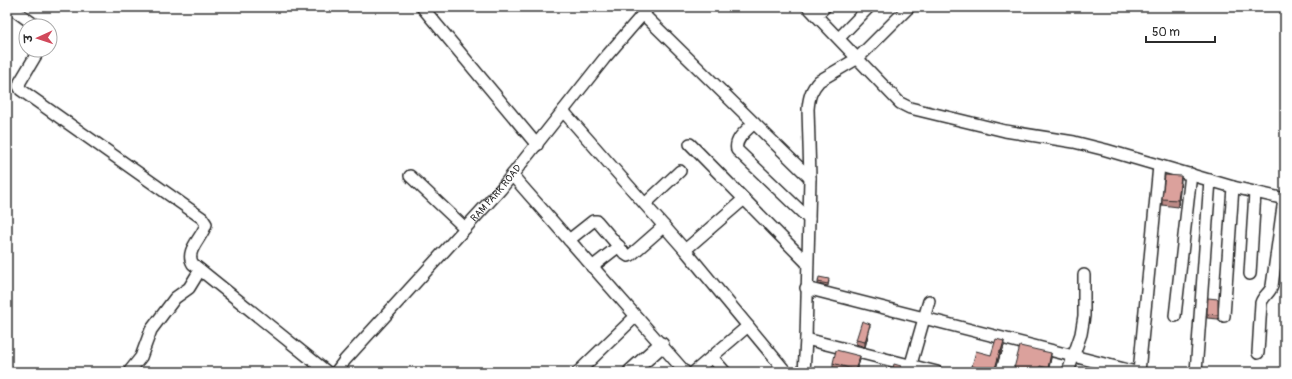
<svg xmlns="http://www.w3.org/2000/svg" width="1292" height="379" font-family="Pangolin,'Playpen Sans Deva',sans-serif">
	<style>
		.lines { fill: none; stroke-linecap: round; stroke-linejoin: round }
		.street-casing { stroke: #2b2b2b; stroke-width: 14 }
		.secondary-casing { stroke: #2b2b2b; stroke-width: 18 }
		.street { stroke: #fff; stroke-width: 11 }
		.secondary { stroke: #fff; stroke-width: 15 }
		.wall { fill: #bc8a86; stroke: #2b2b2b }
		.shaded-wall { fill: #99716d; stroke: #2b2b2b }
		.building { fill: #dba19c; stroke: #2b2b2b }
		.labels { text-anchor: middle; dominant-baseline: central; stroke-width: 4; stroke-linejoin: round; paint-order: stroke }
		.street-label { font-size: 10px; fill: #2b2b2b; stroke: #fff }
	</style>
	<rect width="100%" height="100%" fill="#fff"/>
	<filter id="ink" filterUnits="userSpaceOnUse"><feTurbulence type="fractalNoise" baseFrequency=".025" numOctaves="2"/><feDisplacementMap in="SourceGraphic" scale="8" xChannelSelector="R" yChannelSelector="G"/><feConvolveMatrix kernelMatrix="1 2 1 2 8 2 1 2 1" color-interpolation-filters="sRGB"/></filter>
	<g filter="url(#ink)">
		<g class="lines">
			<defs>
				<g id="street">
					<polyline points="10,7 36,26"/>
					<polyline points="422,7 537,145"/>
					<polyline points="808,7 900,103 910,108 1005,131 1074,142 1106,150 1233,187 1285,199"/>
					<polyline points="643,14 810,178"/>
					<polyline points="816,15 825,7"/>
					<polyline points="839,38 869,7"/>
					<path d="M 39,50 L 20,82 L 19,86 L 21,90 L 202,218 L 206,224 C 203,237 184,251 193,264 L 327,372"/>
					<polyline points="563,111 685,250 786,372"/>
					<path d="M 754,123 C 747,130 734,139 737,150 L 809,219"/>
					<polyline points="690,144 807,263"/>
					<polyline points="512,175 685,372"/>
					<polyline points="410,176 465,228"/>
					<polyline points="645,204 680,171"/>
					<polyline points="569,240 593,221 597,221 625,254 628,256 631,255 664,226"/>
					<polyline points="685,250 744,199"/>
					<polyline points="592,267 619,246"/>
					<polyline points="1250,274 1255,192"/>
					<polyline points="806,288 1136,372"/>
					<polyline points="1175,316 1191,174"/>
					<polyline points="1224,316 1233,187"/>
					<polyline points="806,339 937,372"/>
					<path d="M 1258,353 L 1261,303 C 1263,296 1270,293 1272,286 L 1284,199"/>
					<polyline points="712,357 725,372"/>
					<polyline points="909,371 929,301"/>
					<polyline points="129,372 141,357 151,330 175,298 189,288 200,270"/>
					<path id="s1" d="M 336,372 L 345,360 L 501,189 L 604,59 L 649,7"/>
					<polyline points="578,372 635,317"/>
					<polyline points="694,372 748,326"/>
					<path d="M 804,372 L 806,339 L 810,178 L 808,109 C 809,97 811,90 819,81 L 858,58 L 909,7"/>
					<polyline points="1068,372 1081,334 1084,316 1084,275"/>
					<polyline points="1139,372 1159,166"/>
					<polyline points="1196,372 1210,180"/>
				</g>
				<polyline id="secondary" points="631,372 661,345"/>
			</defs>
			<!-- street casing -->
			<use href="#street" class="street-casing"/>
			<!-- secondary casing -->
			<use href="#secondary" class="secondary-casing"/>
			<!-- street -->
			<use href="#street" class="street"/>
			<!-- secondary -->
			<use href="#secondary" class="secondary"/>
		</g>
		<!-- wall -->
		<g class="wall">
			<polygon points="1181,183 1178,207 1162,205 1162,199"/>
			<polygon points="829,281 828,286 818,284 818,282"/>
			<polygon points="1218,299 1218,319 1207,318 1207,314"/>
			<polygon points="870,328 865,347 856,344 856,340"/>
			<polygon points="1004,346 1001,355 1000,355 995,372 976,372 972,371 972,366 991,355"/>
			<polygon points="1051,358 1048,372 1040,370 1039,372 1013,372"/>
			<polygon points="860,360 856,372 847,372 833,368 833,363"/>
		</g>
		<!-- shaded-wall -->
		<g class="shaded-wall">
			<polygon points="1181,176 1181,183 1178,207 1178,200"/>
			<polygon points="870,324 870,328 865,347 865,342"/>
			<polygon points="1004,341 1004,346 1001,355 1001,351"/>
			<polygon points="1000,351 1000,355 995,372 994,372"/>
			<polygon points="1051,353 1051,358 1048,372 1048,368"/>
			<polygon points="860,356 860,360 856,372 855,372"/>
		</g>
		<!-- building -->
		<g class="building">
			<polygon points="1165,175 1181,176 1178,200 1162,199"/>
			<polygon points="819,277 829,279 828,284 818,282"/>
			<polygon points="1208,298 1218,299 1218,315 1207,314"/>
			<polygon points="862,321 870,324 865,342 856,340"/>
			<polygon points="996,339 1004,341 1001,351 1000,351 994,372 986,372 986,371 972,366 976,351 991,355"/>
			<polygon points="1020,346 1051,353 1048,368 1040,366 1038,372 1013,372"/>
			<polygon points="836,350 860,356 855,370 833,363"/>
			<polygon points="894,364 901,366 900,372 892,372"/>
		</g>
	</g>
	<g class="labels">
		<!-- street labels -->
		<g class="street-label">
			<text stroke="none"><textPath href="#s1" startOffset="240">RAM PARK ROAD</textPath></text>
		</g>
	</g>
	<!-- margin -->
	<rect width="1292" height="379" fill="none" stroke="#fff" stroke-width="24"/>
	<rect x="12" y="12" width="1268" height="355" fill="none" stroke="#2b2b2b" stroke-width="1.5" filter="url(#ink)"/>
	<!-- north arrow -->
	<g transform="translate(38 38) rotate(267)"><circle r="19" fill="#ffffff" stroke="#aaaaaa"/>
	<path d="M0-3L7 15L0 10L-7 15Z" fill="#d1495b"/>
	<text y="-6" font-size="11" font-weight="bold" text-anchor="middle" fill="#2b2b2b">उ</text>
	</g>
	<!-- scale -->
	<path d="M1146 36v6h69v-6" fill="none" stroke="#2b2b2b" stroke-width="2"/>
	<text x="1152" y="36" font-size="12" fill="#2b2b2b" stroke="#ffffff" stroke-width="3" paint-order="stroke">50 m</text>
</svg>
